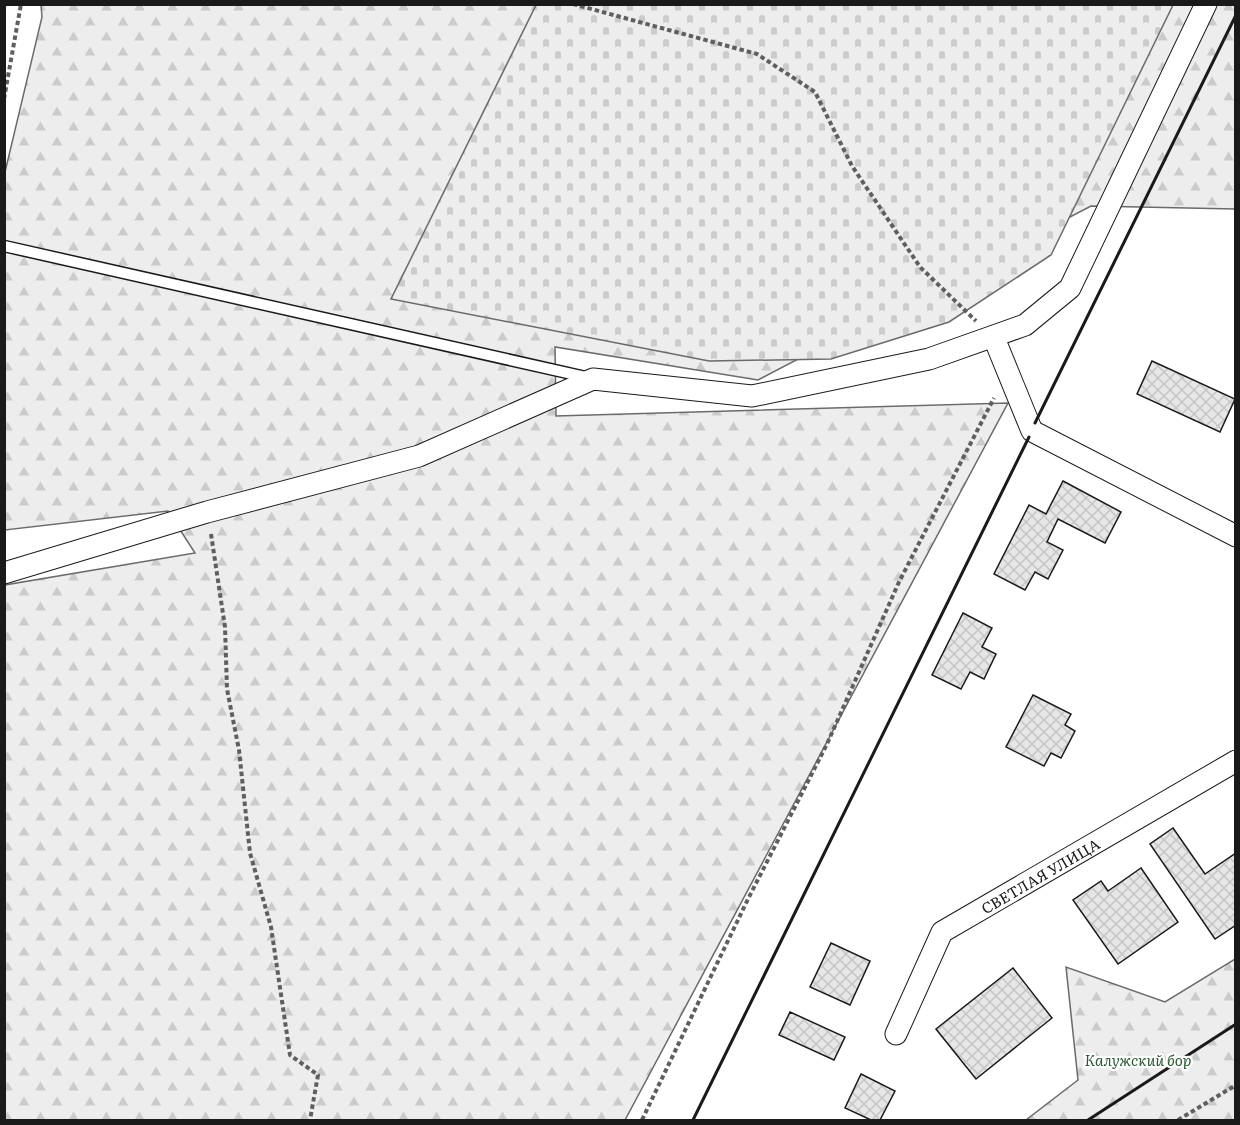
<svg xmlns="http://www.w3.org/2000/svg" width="1240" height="1125" font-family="Literata,serif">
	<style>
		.forest { fill: url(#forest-firs); stroke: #6a6a6a; stroke-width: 1.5 }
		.cemetery { fill: url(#cemetery-stones); stroke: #6a6a6a; stroke-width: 1.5 }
		.building { fill: url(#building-cross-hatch); stroke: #1a1a1a; stroke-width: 1.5 }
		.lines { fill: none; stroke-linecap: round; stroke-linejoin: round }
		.lane-casing { stroke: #1a1a1a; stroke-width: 13 }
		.street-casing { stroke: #1a1a1a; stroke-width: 23 }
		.path { stroke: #5f5f5f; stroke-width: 4; stroke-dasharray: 4.5 3; stroke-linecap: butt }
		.lane { stroke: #fff; stroke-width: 10 }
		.street { stroke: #fff; stroke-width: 21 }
		.fence { stroke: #1a1a1a; stroke-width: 1.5; stroke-dasharray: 8 3; stroke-linecap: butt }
		.wall { stroke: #1a1a1a; stroke-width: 3 }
		.labels { text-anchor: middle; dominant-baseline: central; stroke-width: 4.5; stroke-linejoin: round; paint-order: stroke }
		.street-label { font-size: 15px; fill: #1a1a1a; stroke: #fff }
		.park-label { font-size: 15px; font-style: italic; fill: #2b5a34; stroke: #fff }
	</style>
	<defs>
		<pattern id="forest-firs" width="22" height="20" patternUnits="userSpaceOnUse" patternTransform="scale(1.5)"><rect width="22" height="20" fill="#ededed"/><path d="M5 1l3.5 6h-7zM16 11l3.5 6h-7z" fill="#cbcbcb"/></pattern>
		<pattern id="cemetery-stones" width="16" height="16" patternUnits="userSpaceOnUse" patternTransform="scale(1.5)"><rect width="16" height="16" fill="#ededed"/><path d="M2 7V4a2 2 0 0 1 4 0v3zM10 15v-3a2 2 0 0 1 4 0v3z" fill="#cbcbcb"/></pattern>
		<pattern id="building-cross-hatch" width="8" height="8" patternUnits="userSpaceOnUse" patternTransform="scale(1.5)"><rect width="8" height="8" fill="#e6e6e6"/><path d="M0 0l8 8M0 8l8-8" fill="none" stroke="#c5c5c5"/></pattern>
	</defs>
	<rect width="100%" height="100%" fill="#fff"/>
	<!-- forest -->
	<g class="forest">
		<polygon points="41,5 1235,5 1235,209 1091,206 758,380 555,347 556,416 1008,403 625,1120 5,1120 5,585 195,553 168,511 5,530 5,172 42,17"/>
		<polygon points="1235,959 1235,1120 1026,1120 1078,1080 1066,967 1165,1002"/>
	</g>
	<!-- cemetery -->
	<polygon class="cemetery" points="536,5 536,4 1173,5 1051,255 949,322 831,359 709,361 391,299"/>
	<!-- building -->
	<g class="building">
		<polygon points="1152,361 1235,399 1220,432 1137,394"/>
		<polygon points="1063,481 1121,512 1105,543 1058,519 1047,542 1063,550 1048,579 1035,572 1025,590 994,574 1029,505 1046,514"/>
		<polygon points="963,613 992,628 982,647 996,654 984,679 970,672 961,689 932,675"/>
		<polygon points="1033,695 1071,714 1065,725 1075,731 1061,758 1051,753 1044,766 1006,747"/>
		<polygon points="1173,828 1205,874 1236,853 1236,925 1215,939 1150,844"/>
		<polygon points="1141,868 1178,922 1118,964 1073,900 1101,881 1108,891"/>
		<polygon points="831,943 870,961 850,1005 810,987"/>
		<polygon points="1013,968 1052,1018 976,1079 936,1029"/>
		<polygon points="790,1012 845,1037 834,1060 779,1035"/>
		<polygon points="861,1074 895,1091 880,1120 871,1120 845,1108"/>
	</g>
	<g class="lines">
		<defs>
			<polyline id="lane" points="4,246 590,378"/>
			<g id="street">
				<polyline points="994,338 1032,431 1236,536"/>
				<polyline points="4,573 207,512 419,456 593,379 752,396 929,359 1025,325 1070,288 1206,4"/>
				<path id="s1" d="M 896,1034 L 942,932 L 1236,761"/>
			</g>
		</defs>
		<!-- lane casing -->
		<use href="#lane" class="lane-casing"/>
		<!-- street casing -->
		<use href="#street" class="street-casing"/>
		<!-- path -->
		<g class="path">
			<polyline points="573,4 757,54 815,92 852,166 920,267 976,321"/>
			<polyline points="4,99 21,4"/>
			<polyline points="211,534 225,627 227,689 239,750 250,853 271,927 290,1055 318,1075 310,1120"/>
			<polyline points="642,1120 748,899 827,744 899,582 994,398"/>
			<polyline points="1178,1120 1236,1085"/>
		</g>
		<!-- lane -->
		<use href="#lane" class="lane"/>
		<!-- street -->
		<use href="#street" class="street"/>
		<!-- fence -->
		<polyline class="fence" points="4,11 6,4"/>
		<!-- wall -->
		<g class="wall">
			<polyline points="1035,423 1236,15"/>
			<polyline points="693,1120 1029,437"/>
			<polyline points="1088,1120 1236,1024"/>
		</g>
	</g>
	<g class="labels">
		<!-- street labels -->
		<g class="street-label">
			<text stroke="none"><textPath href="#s1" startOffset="225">СВЕТЛАЯ УЛИЦА</textPath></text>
		</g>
		<!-- park labels -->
		<g class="park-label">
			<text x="1138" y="1059">Калужский бор</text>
		</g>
	</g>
	<!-- border -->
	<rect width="1240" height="1125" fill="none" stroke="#1a1a1a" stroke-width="12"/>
</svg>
